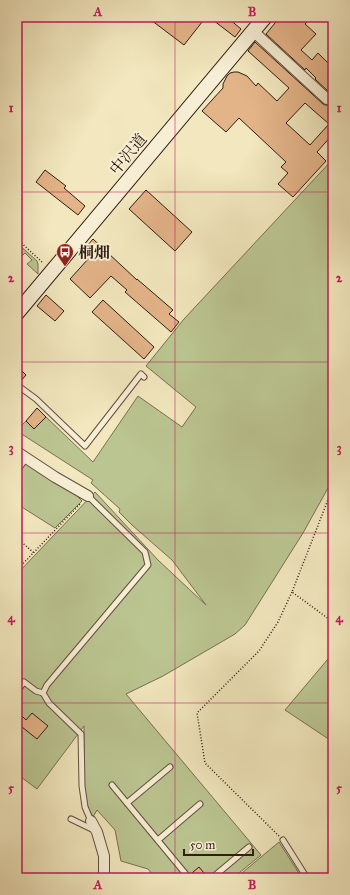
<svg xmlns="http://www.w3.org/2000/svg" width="350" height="895" font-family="'IM FELL Great Primer','Noto Serif JP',serif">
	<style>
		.green { fill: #bbc591; stroke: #767052 }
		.building { fill: #e4b489; stroke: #311c12; fill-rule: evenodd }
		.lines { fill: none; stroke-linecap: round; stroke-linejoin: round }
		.lane-casing { stroke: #614f3d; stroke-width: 7 }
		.street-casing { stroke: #614f3d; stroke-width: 12 }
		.secondary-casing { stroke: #311c12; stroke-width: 16 }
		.path { stroke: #311c12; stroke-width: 1.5; stroke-dasharray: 1 2; stroke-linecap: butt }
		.lane { stroke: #f7efd5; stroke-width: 5 }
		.street { stroke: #f7efd5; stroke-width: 10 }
		.secondary { stroke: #f7efd5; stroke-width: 14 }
		.grid { fill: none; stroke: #c2185b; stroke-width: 1; stroke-opacity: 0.55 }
		.labels { text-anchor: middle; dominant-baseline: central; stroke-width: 4; stroke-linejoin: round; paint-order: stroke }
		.street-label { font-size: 16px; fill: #311c12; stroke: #f7efd5 }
		.poi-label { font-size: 16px; font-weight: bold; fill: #311c12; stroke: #f7efd5; text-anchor: start }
		.neatline { fill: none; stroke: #c2185b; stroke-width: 1.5 }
		.grid-label { font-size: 13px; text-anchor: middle; font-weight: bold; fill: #c2185b }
	</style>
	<rect width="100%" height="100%" fill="#f2e7be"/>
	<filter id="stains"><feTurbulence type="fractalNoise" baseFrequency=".005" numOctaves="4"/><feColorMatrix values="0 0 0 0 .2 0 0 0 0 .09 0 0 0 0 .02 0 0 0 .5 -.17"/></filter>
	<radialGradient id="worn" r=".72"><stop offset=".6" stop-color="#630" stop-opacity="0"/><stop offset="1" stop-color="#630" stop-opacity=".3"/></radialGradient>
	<!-- green -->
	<g class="green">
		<polygon points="333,159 333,479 303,533 245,625 235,634 163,676 126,694 261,855 233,878 155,878 148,869 121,861 115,830 97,810 93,817 87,806 84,788 84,726 37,789 17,774 17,574 95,492 158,560 206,605 172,560 132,525 119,512 120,509 91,483 93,480 17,431 17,430 26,421 34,429 46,417 93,462 138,396 182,427 196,407 146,366 184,319"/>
		<polygon points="17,243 37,261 38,264 38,274 27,264 32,260 25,253 17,261"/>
		<polygon points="17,456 75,494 82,501 55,528 17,504"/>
		<polygon points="333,653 333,742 285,710"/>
		<polygon points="279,842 302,878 236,878"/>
	</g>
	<!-- building -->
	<g class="building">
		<polygon points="147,17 206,17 184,45"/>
		<polygon points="209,17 222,17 227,20 228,18 241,29 235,37"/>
		<polygon points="280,17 294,17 298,20 301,17 302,17 307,22 305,24 316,34 301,50 312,60 318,53 333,68 333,87 329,92 315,79 316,78 306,68 305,70 266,34"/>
		<path d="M 255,42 L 323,104 L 325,105 L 329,105 L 333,109 L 333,134 L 317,152 L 326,161 L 293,197 L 278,184 L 288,173 L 281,167 L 286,162 L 239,118 L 226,132 L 202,111 L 223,88 L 223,84 L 227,76 L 230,73 L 234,72 L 238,72 L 247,76 L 256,86 L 258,83 L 277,101 L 289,88 L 248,51 ZM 305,103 L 329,124 L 310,145 L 286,123 Z"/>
		<polygon points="45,170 66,186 64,188 85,206 78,215 36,182"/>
		<polygon points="146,190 192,232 175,251 129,209"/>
		<polygon points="93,239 137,280 137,279 173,310 169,314 179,322 171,332 125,292 127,290 111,276 90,298 70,279 89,258 82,252"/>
		<polygon points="46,295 64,311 55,321 37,306"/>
		<polygon points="103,300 154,347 144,359 92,312"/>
		<polygon points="17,366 26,375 20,382 17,381"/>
		<polygon points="37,408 46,417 34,429 26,421"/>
		<polygon points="32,713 48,726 37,739 17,723 17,720 21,715 26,720"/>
		<polygon points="199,867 204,873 197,878 192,873"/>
	</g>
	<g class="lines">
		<defs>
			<g id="lane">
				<polyline points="17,385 36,399 85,446 141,374 144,377"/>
				<polyline points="17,471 26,458"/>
				<polyline points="88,496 145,552 148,565 47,685 43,693 49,703 81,734 82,786 85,807 91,821"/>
				<polyline points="17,691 24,682 36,691 43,693"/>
				<polyline points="112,785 189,878"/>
				<polyline points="127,803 170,767"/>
				<polyline points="71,819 96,831"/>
				<polyline points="158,840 200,804"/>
				<polyline points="283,840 307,878"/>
				<polyline points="212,878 249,847"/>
			</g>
			<g id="street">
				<polyline points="253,31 327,99"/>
				<polyline points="17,452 55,477 88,496"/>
				<polyline points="91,821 97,832 104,856 104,878"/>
			</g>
			<polyline id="secondary" points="17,313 265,17"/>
		</defs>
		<!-- lane casing -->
		<use href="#lane" class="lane-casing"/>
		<!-- street casing -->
		<use href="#street" class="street-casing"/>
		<!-- secondary casing -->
		<use href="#secondary" class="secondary-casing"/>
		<!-- path -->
		<g class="path">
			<polyline points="17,239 43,263"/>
			<polyline points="333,490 331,492 292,592 333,622"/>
			<polyline points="17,538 34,553"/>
			<polyline points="17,570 81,503"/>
			<polyline points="279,836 205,763 197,713 259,651 278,622 292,592"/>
		</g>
		<!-- lane -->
		<use href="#lane" class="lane"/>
		<!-- street -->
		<use href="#street" class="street"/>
		<!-- secondary -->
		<use href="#secondary" class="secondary"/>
	</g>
	<!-- grid -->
	<path class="grid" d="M 175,17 L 175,878M 17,192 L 333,192M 17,362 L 333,362M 17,533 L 333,533M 17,703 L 333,703"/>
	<!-- icons -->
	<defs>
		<symbol id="bus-pin" viewBox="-11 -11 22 30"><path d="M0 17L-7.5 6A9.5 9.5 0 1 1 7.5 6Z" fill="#8f2418" stroke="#f7efd5"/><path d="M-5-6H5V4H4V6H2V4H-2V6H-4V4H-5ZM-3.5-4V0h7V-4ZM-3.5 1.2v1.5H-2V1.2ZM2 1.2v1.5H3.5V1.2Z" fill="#fff"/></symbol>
	</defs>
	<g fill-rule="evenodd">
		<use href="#bus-pin" x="55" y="242" width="20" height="27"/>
	</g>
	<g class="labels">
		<!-- street labels -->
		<g class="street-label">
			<text transform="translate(128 154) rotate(-50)">中沢道</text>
		</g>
		<!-- poi labels -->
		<g class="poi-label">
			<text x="78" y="252">桐畑</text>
		</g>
	</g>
	<!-- margin -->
	<rect width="350" height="895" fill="none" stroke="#f2e7be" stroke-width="44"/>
	<!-- scale -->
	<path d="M184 849v6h69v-6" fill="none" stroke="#311c12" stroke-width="2"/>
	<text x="190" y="849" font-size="12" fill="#311c12" stroke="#f7efd5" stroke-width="3" paint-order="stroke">50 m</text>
	<rect x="22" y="22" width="306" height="851" class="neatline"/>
	<g class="grid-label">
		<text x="98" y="16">A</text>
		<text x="252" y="16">B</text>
		<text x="11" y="112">1</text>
		<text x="339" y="112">1</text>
		<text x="11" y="282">2</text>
		<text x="339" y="282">2</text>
		<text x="11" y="452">3</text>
		<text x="339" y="452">3</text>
		<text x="11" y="622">4</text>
		<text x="339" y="622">4</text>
		<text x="11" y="792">5</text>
		<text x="339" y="792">5</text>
		<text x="98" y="889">A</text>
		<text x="252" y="889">B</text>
	</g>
	<rect width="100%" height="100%" filter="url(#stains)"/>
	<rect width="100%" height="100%" fill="url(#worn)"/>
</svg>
